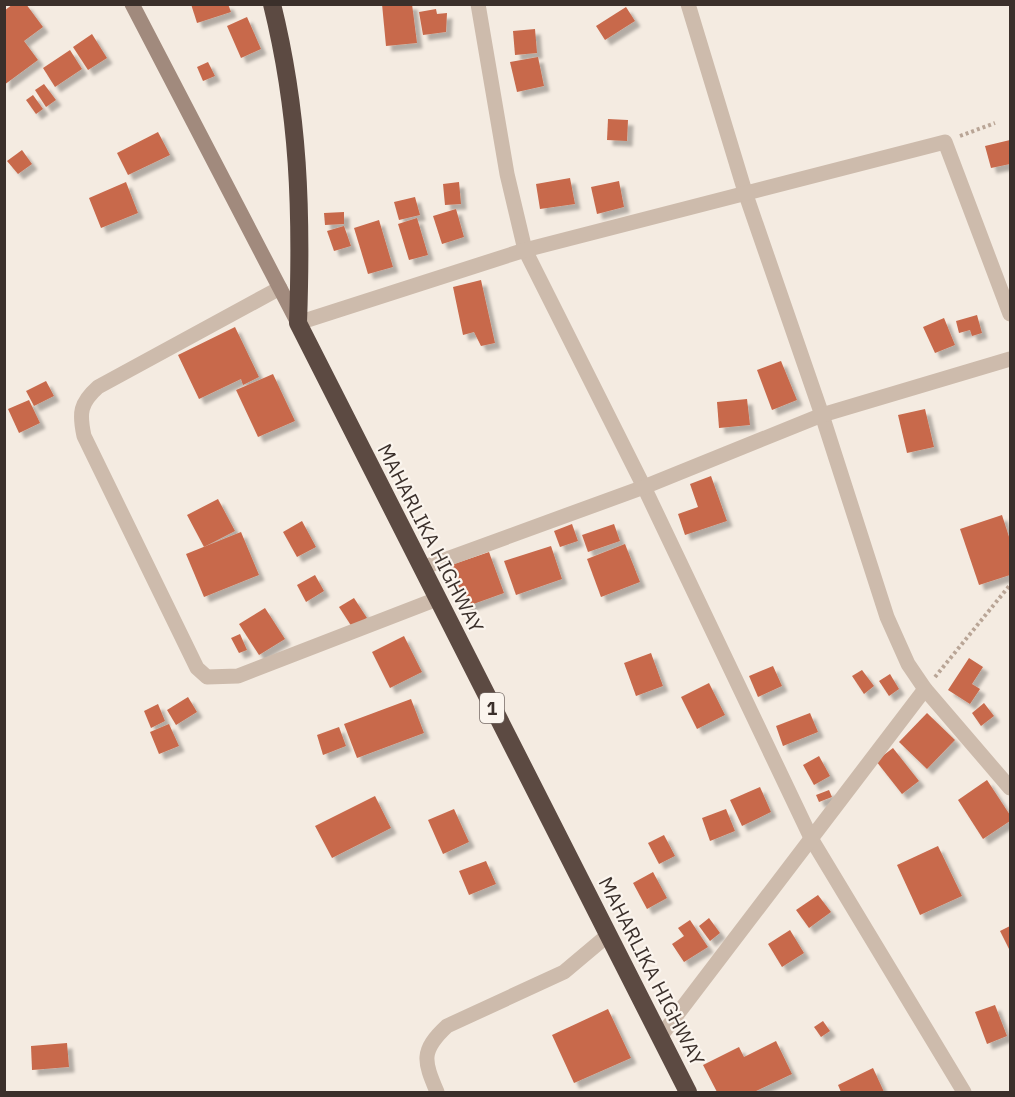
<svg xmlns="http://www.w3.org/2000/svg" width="1015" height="1097" font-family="'IBM Plex Sans',sans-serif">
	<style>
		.building { fill: #c8694b; filter: url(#shadow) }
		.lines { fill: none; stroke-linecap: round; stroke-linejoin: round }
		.path { stroke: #b9a596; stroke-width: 4; stroke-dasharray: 3 3; stroke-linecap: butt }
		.street { stroke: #cdbbac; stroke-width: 15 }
		.secondary { stroke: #a18a7d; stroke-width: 15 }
		.highway { stroke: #5c4a42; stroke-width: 18 }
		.labels { text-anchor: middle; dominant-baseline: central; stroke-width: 4.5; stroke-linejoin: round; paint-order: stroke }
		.shield { fill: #fbf5ee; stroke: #756b66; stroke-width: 1.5 }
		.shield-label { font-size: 18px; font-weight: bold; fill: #3b302b }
		.street-label { font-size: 20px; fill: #3b302b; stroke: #fbf5ee }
	</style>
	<defs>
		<filter id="shadow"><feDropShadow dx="5.5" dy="5.5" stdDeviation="1.5" flood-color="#0004"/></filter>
	</defs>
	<rect width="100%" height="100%" fill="#f4ebe1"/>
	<!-- building -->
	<g class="building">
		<polygon points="13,4 26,4 43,27 24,41 38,60 4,85 4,11"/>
		<polygon points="191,4 228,4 231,12 197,23"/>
		<polygon points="382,4 412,4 417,43 386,46"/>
		<polygon points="626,7 635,21 605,40 596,26"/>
		<polygon points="436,9 437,14 447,13 446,32 423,35 419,12"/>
		<polygon points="247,17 261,49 241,58 227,26"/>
		<polygon points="535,29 537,53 515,55 513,31"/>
		<polygon points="92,34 107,58 88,70 73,47"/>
		<polygon points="70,50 82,69 55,87 43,68"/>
		<polygon points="538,57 544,86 517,92 510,62"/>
		<polygon points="208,62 215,76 203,81 197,67"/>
		<polygon points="44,84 56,100 46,107 35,90"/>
		<polygon points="33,95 43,109 36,114 26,100"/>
		<polygon points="608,119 628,120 627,141 607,140"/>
		<polygon points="158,132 170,155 128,175 117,153"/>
		<polygon points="1010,140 1010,164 991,168 985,146"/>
		<polygon points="22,150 32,164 18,174 7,161"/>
		<polygon points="570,178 575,204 540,209 536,184"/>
		<polygon points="619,181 624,207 597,214 591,187"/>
		<polygon points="126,182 138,213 101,228 89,198"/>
		<polygon points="459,182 461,204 445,205 443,184"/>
		<polygon points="415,197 420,215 399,220 394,202"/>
		<polygon points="456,209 464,237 442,244 433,216"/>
		<polygon points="344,212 344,224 325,225 324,213"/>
		<polygon points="417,218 428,255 409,260 398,224"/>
		<polygon points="379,220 393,267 368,274 354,228"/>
		<polygon points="344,226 351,246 334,251 327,231"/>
		<polygon points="481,280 495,343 481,346 474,332 463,335 453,287"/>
		<polygon points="977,315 982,333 972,336 970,330 959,333 956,321"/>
		<polygon points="944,318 955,345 935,353 923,327"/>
		<polygon points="235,327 259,377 243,385 241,379 199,399 178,355"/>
		<polygon points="781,361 797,400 772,410 757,370"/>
		<polygon points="273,374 295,421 258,437 236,390"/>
		<polygon points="46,381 54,396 34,406 26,391"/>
		<polygon points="747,399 750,425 719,428 717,402"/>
		<polygon points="29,400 40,423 19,433 8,409"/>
		<polygon points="925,409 934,447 907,453 898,415"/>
		<polygon points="711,476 727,521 685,535 678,514 698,507 690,484"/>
		<polygon points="218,499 235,531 204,547 187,515"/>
		<polygon points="1002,515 1010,540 1010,575 979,585 960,529"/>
		<polygon points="302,521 316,547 297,557 283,532"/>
		<polygon points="572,524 578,541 560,547 554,531"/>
		<polygon points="614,524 620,541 588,552 582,535"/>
		<polygon points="241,532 259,575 204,597 186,554"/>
		<polygon points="625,544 640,582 601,597 587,559"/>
		<polygon points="551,546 562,579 516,595 504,561"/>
		<polygon points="489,552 504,593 465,607 451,565"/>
		<polygon points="315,575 324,591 306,602 297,585"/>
		<polygon points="354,598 367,618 352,627 339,607"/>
		<polygon points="265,608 285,639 259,655 239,624"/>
		<polygon points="240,634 247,650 239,653 231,638"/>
		<polygon points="404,636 422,672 390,688 372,652"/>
		<polygon points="651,653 663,686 636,696 624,663"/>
		<polygon points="969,658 983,667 972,684 980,689 970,704 948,690"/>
		<polygon points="773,666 782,686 758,697 749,676"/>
		<polygon points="862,670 874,686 864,694 852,676"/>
		<polygon points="890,674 899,689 889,696 879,681"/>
		<polygon points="709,683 725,715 697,729 681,697"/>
		<polygon points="188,697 197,712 176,725 167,710"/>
		<polygon points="411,699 424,733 357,758 344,724"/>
		<polygon points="984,703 994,716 981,726 972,713"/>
		<polygon points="158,704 165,721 151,728 144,711"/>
		<polygon points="810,713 818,732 783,746 776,726"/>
		<polygon points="927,713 955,740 927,769 899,742"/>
		<polygon points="169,724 179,746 159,754 150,732"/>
		<polygon points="339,727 346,746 323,755 317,735"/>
		<polygon points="893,748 919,781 902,794 876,761"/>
		<polygon points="819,756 830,776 814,785 803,765"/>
		<polygon points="987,780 1010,815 1010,821 983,839 958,800"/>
		<polygon points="760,787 771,812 742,826 730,800"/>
		<polygon points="829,790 832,797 819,802 816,795"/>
		<polygon points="375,796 391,828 332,858 315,826"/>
		<polygon points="454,809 469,842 443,854 428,820"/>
		<polygon points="726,809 735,831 710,841 702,818"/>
		<polygon points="664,835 675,856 659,864 648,843"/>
		<polygon points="938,846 962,896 920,915 897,865"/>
		<polygon points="486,861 496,884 469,895 459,871"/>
		<polygon points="653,872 667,898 647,909 633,883"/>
		<polygon points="818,895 831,912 809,928 796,910"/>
		<polygon points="709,918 720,933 710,941 699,926"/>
		<polygon points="690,920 708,947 684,962 672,944 684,936 678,928"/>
		<polygon points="1010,926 1010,951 1000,931"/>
		<polygon points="790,930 804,953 782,967 768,944"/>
		<polygon points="995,1005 1007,1036 987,1044 975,1012"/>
		<polygon points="608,1009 631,1058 574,1083 552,1035"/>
		<polygon points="823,1021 830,1031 821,1037 814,1027"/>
		<polygon points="776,1041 792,1074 754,1092 717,1092 703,1065 739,1047 744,1057"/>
		<polygon points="67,1043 69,1067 32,1070 31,1046"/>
		<polygon points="873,1068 884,1092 841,1092 838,1085"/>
	</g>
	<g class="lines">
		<!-- path -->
		<g class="path">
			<polyline points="960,136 995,123"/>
			<polyline points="935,677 1010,585"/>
		</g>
		<!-- street -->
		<g class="street">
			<polyline points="478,4 507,174 525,250 644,487 812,840 964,1092"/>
			<polyline points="688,4 746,195 822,415 887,617 908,664 925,689 1010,788"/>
			<path d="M 280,288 L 98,387 C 80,403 79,413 84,436 L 197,668 L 207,677 L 238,676 L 437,599"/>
			<polyline points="298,323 525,250 945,142 1010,314"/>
			<polyline points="422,568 644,487 822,415 1010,359"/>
			<polyline points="660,1037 925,689"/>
			<path d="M 437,1092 C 424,1061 420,1051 447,1026 L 564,972 L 608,935"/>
		</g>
		<!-- secondary -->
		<polyline class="secondary" points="132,4 298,323"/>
		<!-- highway -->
		<path class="highway" d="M 272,4 C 299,113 302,211 298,323 L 688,1092"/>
	</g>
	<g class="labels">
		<!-- shield labels -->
		<rect class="shield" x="480" y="693" width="24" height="30" rx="4.5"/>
		<g class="shield-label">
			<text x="492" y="708">1</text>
		</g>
		<!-- street labels -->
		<g class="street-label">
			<text transform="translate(431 538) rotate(63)">MAHARLIKA HIGHWAY</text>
			<text transform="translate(652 971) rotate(63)">MAHARLIKA HIGHWAY</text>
		</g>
	</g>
	<!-- border -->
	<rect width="1015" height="1097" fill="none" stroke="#3b302b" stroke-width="12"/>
</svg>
